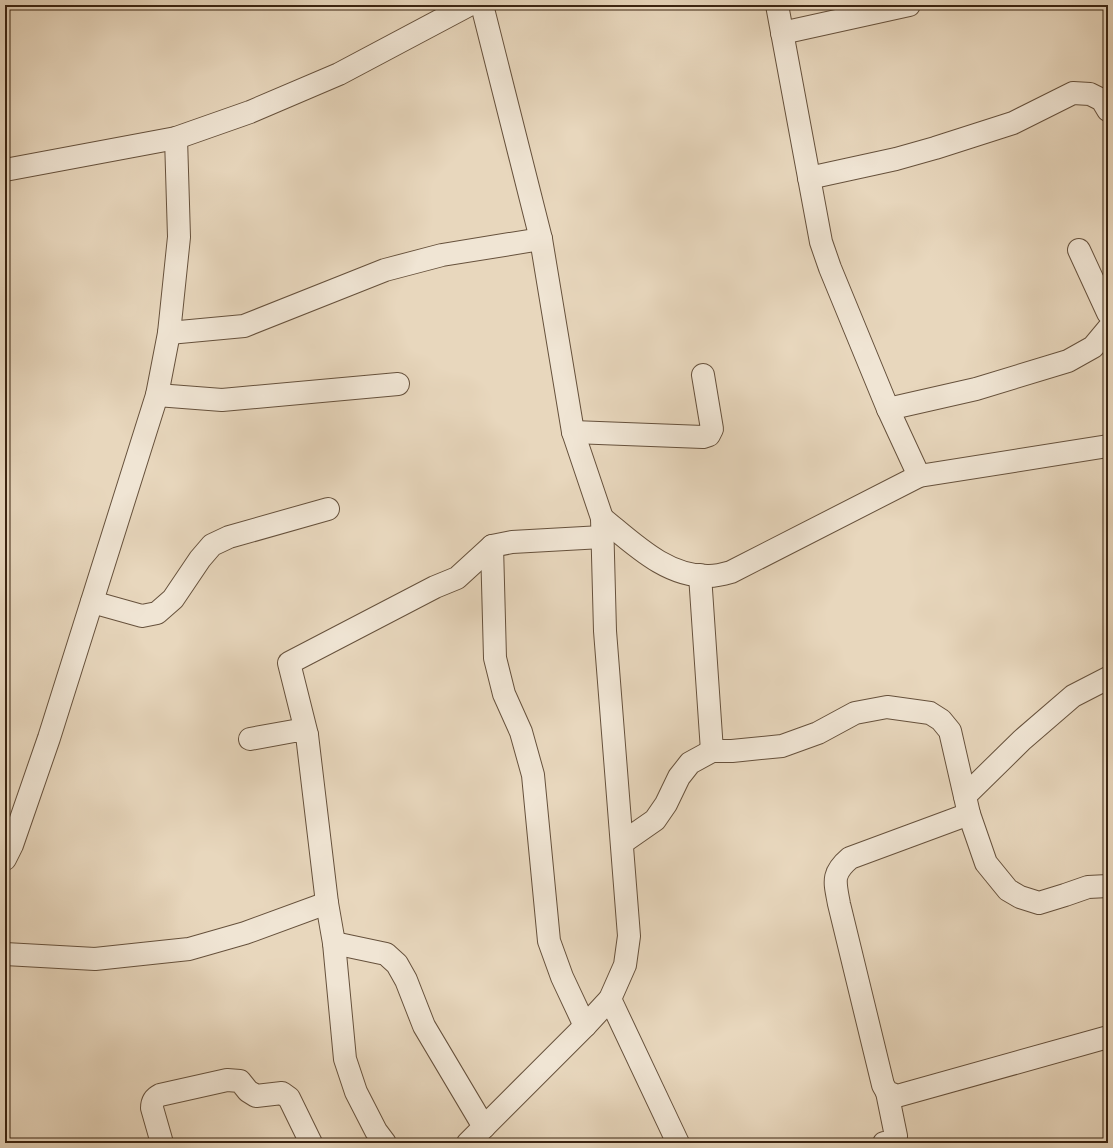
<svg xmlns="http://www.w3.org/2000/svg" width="1113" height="1148" font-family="'Gentium Book Plus',serif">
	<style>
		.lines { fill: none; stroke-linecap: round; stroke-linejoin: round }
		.minor-casing { stroke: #66513c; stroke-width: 24 }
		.minor { stroke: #f0e5d4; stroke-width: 22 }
	</style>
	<rect width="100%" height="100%" fill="#e8d7bd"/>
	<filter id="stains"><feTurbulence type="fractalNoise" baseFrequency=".005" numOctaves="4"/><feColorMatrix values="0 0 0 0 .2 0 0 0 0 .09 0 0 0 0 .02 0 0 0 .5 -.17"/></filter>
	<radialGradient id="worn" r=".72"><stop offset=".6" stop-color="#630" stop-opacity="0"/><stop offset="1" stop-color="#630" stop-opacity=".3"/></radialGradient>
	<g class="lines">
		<defs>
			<g id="minor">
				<polyline points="777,5 821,242 830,268 888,409 919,476"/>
				<polyline points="782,33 909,5"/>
				<polyline points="5,170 176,138 250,112 339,74 469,5"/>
				<polyline points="809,178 896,159 935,148 1013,123 1073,93 1090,94 1102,100 1108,110"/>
				<polyline points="1079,250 1108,313"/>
				<polyline points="169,333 244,326 385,270 442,255 541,239"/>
				<polyline points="157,395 222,400 398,384"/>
				<polyline points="888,409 976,389 1068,361 1093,347 1108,329"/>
				<polyline points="573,432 703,437 709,435 712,429 703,375"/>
				<path d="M 602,518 C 633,543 666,577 709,576 C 716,576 724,574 731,572 L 919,476 L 1108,446"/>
				<polyline points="492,546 495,658 504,694 521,732 533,775 549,941 562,977 585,1026"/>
				<polyline points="700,575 712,751"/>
				<polyline points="92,602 142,616 157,613 173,599 200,559 212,545 229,537 328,509"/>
				<polyline points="307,735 289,663 435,587 457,578 492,546 512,542 602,537"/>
				<polyline points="250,739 294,731 302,731 307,735 327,903 334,943 345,1059 356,1092 376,1131 385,1143"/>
				<polyline points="965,796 1022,740 1073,696 1108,678"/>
				<path d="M 969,814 L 850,858 C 831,874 835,882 839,904 L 883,1085 L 887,1092 L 897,1096 L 1108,1037"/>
				<polyline points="622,843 655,820 666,804 679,777 690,763 712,751 732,751 782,746 818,733 855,713 887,707 930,713 941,720 950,731 969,814 986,863 1008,890 1020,897 1039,903 1065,895 1088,887 1108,886"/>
				<polyline points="5,859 12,845 49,738 157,395 169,333 179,237 176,138"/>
				<polyline points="334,943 386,954 397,964 406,980 424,1026 484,1127"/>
				<polyline points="5,954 95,959 189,949 245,933 327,903"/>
				<polyline points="610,999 678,1143"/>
				<path d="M 162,1143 L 152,1108 C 152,1101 154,1098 160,1095 L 227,1080 L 240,1081 L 248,1091 L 256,1096 L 282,1093 L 289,1098 L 311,1143"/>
				<polyline points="468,1143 585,1026 610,999 625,965 629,936 605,631 602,518 573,432 541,239 482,5"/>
				<polyline points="884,1143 889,1142 896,1136 887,1092"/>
			</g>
		</defs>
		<!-- minor casing -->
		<use href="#minor" class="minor-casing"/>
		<!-- minor -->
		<use href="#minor" class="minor"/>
	</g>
	<!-- margin -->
	<rect width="1113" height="1148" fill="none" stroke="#e8d7bd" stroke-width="20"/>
	<rect x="6" y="6" width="1101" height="1136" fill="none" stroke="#3b2411" stroke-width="2"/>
	<rect x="10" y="10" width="1093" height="1128" fill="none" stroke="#3b2411"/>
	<rect width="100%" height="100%" filter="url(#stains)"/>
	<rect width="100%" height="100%" fill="url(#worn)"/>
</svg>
